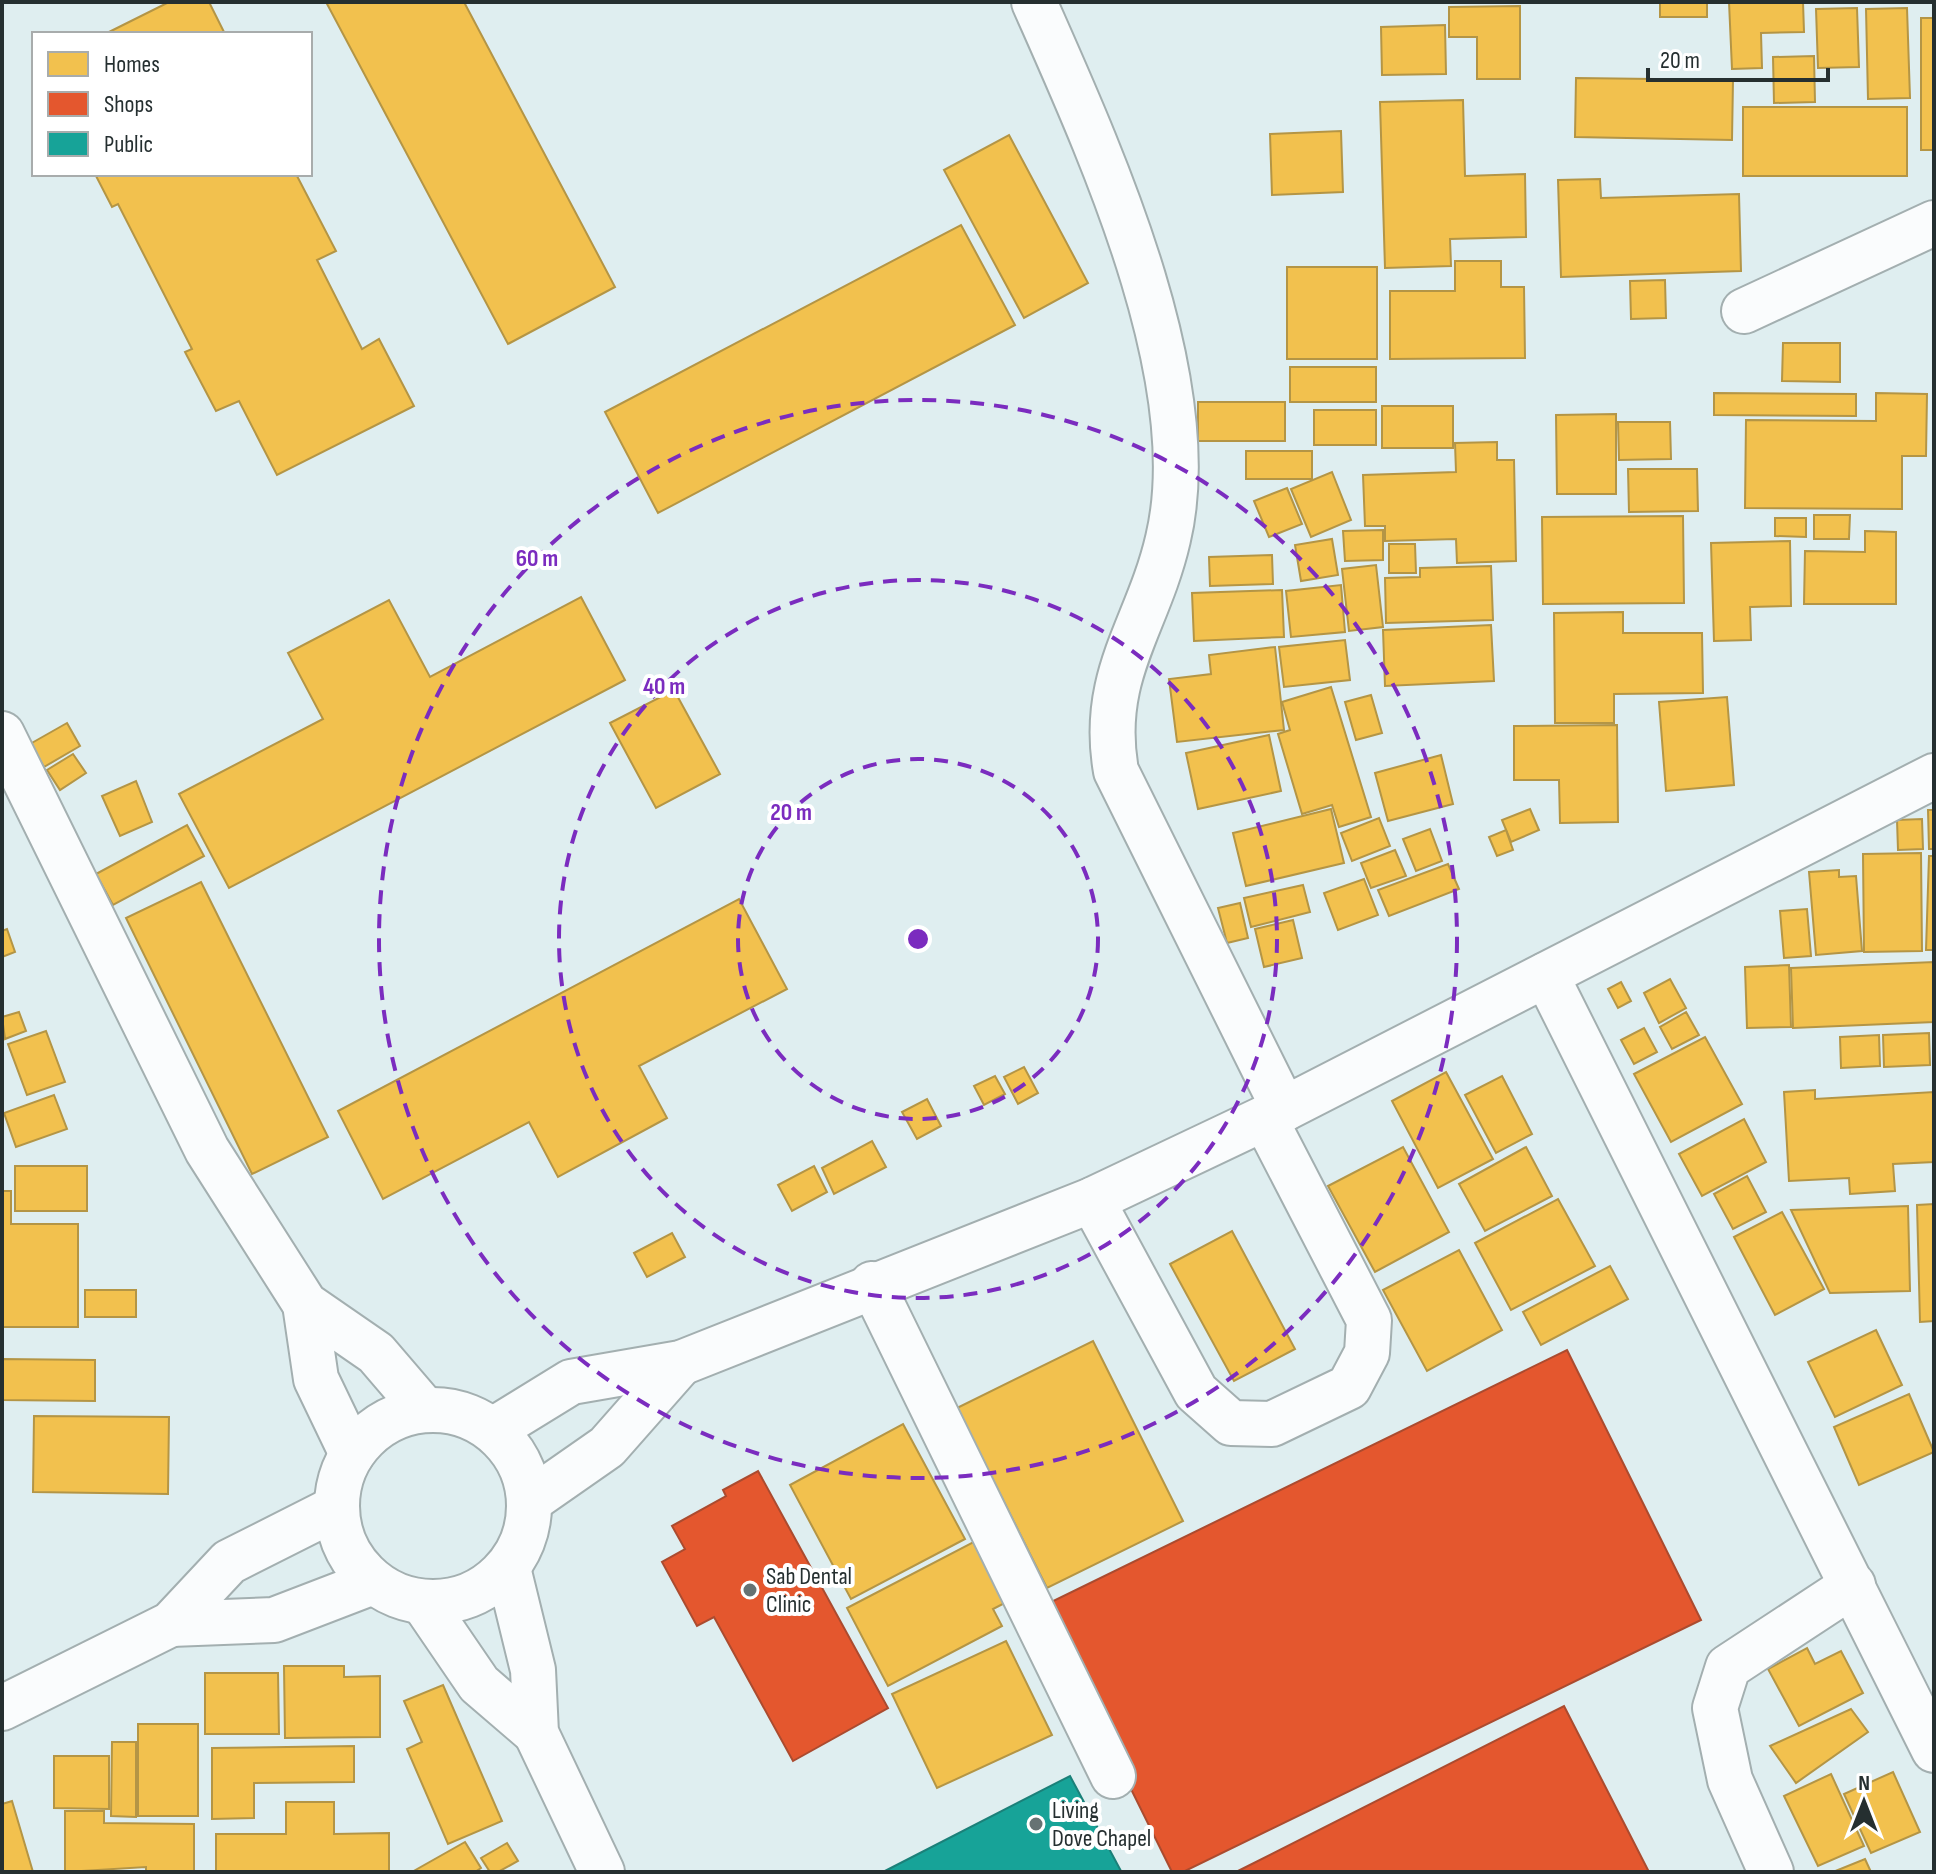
<svg xmlns="http://www.w3.org/2000/svg" width="1936" height="1874" font-family="'Sofia Sans Condensed',sans-serif">
	<style>
		.homes { fill: #f2c14e; stroke: #b49545; stroke-width: 2 }
		.shops { fill: #e4572e; stroke: #ab4b2f; stroke-width: 2 }
		.public { fill: #17a398; stroke: #1b8079; stroke-width: 2 }
		.lines { fill: none; stroke-linecap: round; stroke-linejoin: round }
		.minor-casing { stroke: #a3afb0; stroke-width: 48 }
		.minor { stroke: #fafcfd; stroke-width: 44 }
		.ring { fill: none; stroke: #7b2cbf; stroke-width: 4; stroke-dasharray: 14 10 }
		.poi-dot { fill: #667273; stroke: #fff; stroke-width: 3 }
		.labels { text-anchor: middle; dominant-baseline: central; stroke-width: 8; stroke-linejoin: round; paint-order: stroke }
		.poi-label { font-size: 24px; fill: #252f30; stroke: #fff; text-anchor: start }
		.centre { fill: #7b2cbf; stroke: #fff; stroke-width: 4 }
		.ring-label { font-size: 24px; text-anchor: middle; font-weight: bold; fill: #7b2cbf; stroke: #fff; stroke-width: 8; stroke-linejoin: round; paint-order: stroke }
	</style>
	<rect width="100%" height="100%" fill="#dfeef0"/>
	<!-- homes -->
	<g class="homes">
		<polygon points="169,2 209,2 225,34 105,34"/>
		<polygon points="326,2 464,2 615,287 508,344"/>
		<rect x="1660" y="2" width="47" height="15"/>
		<polygon points="1729,2 1803,2 1804,32 1761,33 1762,68 1732,69"/>
		<polygon points="1520,6 1520,79 1477,79 1477,37 1449,37 1449,7"/>
		<polygon points="1857,8 1859,67 1818,68 1816,9"/>
		<polygon points="1907,8 1910,98 1868,99 1866,9"/>
		<rect x="1921" y="18" width="13" height="132"/>
		<polygon points="1445,25 1446,74 1382,75 1381,27"/>
		<polygon points="1814,56 1815,102 1774,103 1773,57"/>
		<polygon points="1576,78 1733,80 1732,140 1575,137"/>
		<polygon points="1463,100 1465,176 1525,174 1526,237 1450,239 1451,266 1385,268 1380,102"/>
		<rect x="1743" y="107" width="164" height="69"/>
		<polygon points="1341,131 1343,192 1272,195 1270,134"/>
		<polygon points="1009,135 1088,283 1024,318 944,170"/>
		<polygon points="95,174 296,174 336,251 317,260 362,349 379,339 414,406 277,475 239,401 216,411 185,352 192,349 118,204 112,207"/>
		<polygon points="1600,179 1601,198 1739,194 1741,271 1561,277 1558,180"/>
		<polygon points="961,225 1015,325 658,513 605,412"/>
		<polygon points="1455,261 1501,261 1501,287 1524,287 1525,358 1390,359 1390,291 1455,291"/>
		<rect x="1287" y="267" width="90" height="92"/>
		<polygon points="1665,280 1666,318 1631,319 1630,281"/>
		<polygon points="1783,343 1840,343 1840,382 1782,381"/>
		<rect x="1290" y="367" width="86" height="35"/>
		<polygon points="1714,393 1856,394 1856,416 1714,415"/>
		<polygon points="1876,393 1927,394 1926,456 1902,456 1902,509 1745,508 1746,420 1876,421"/>
		<rect x="1198" y="402" width="87" height="39"/>
		<rect x="1382" y="406" width="71" height="42"/>
		<rect x="1314" y="410" width="62" height="35"/>
		<polygon points="1616,414 1616,494 1557,494 1556,415"/>
		<polygon points="1618,422 1670,422 1671,459 1619,460"/>
		<polygon points="1497,442 1497,460 1514,460 1516,561 1457,563 1456,539 1385,541 1385,526 1365,526 1363,475 1456,472 1455,443"/>
		<rect x="1246" y="451" width="66" height="28"/>
		<polygon points="1628,469 1697,469 1698,511 1629,512"/>
		<polygon points="1332,472 1351,520 1311,537 1291,489"/>
		<polygon points="1287,488 1302,524 1269,537 1254,501"/>
		<polygon points="1814,515 1850,515 1849,539 1814,539"/>
		<polygon points="1683,516 1684,603 1543,604 1542,517"/>
		<polygon points="1775,518 1806,518 1806,537 1775,536"/>
		<polygon points="1383,530 1383,560 1345,561 1343,531"/>
		<polygon points="1865,531 1896,532 1896,604 1804,604 1805,551 1865,552"/>
		<polygon points="1332,539 1338,575 1301,581 1295,545"/>
		<polygon points="1790,541 1791,606 1750,607 1751,640 1714,641 1711,543"/>
		<polygon points="1389,544 1415,544 1416,573 1389,573"/>
		<polygon points="1272,555 1273,584 1210,586 1209,557"/>
		<polygon points="1376,565 1383,627 1349,631 1342,569"/>
		<polygon points="1491,566 1493,620 1386,623 1385,578 1420,577 1420,568"/>
		<polygon points="1341,585 1345,632 1291,637 1286,591"/>
		<polygon points="1282,590 1284,637 1194,641 1192,593"/>
		<polygon points="581,597 625,680 229,888 179,794 323,719 288,653 389,600 430,677"/>
		<polygon points="1623,612 1623,633 1702,633 1703,693 1614,694 1614,723 1555,723 1554,613"/>
		<polygon points="1491,625 1494,681 1385,686 1383,630"/>
		<polygon points="1345,640 1350,680 1284,687 1279,647"/>
		<polygon points="1275,647 1284,730 1177,742 1169,679 1211,674 1209,655"/>
		<polygon points="1331,687 1371,817 1339,827 1332,805 1302,814 1278,734 1290,730 1282,702"/>
		<polygon points="674,690 720,774 656,808 610,723"/>
		<polygon points="1371,695 1382,733 1356,740 1345,702"/>
		<polygon points="1727,697 1734,785 1666,791 1659,702"/>
		<polygon points="67,723 80,746 44,767 30,744"/>
		<polygon points="1617,725 1618,822 1560,823 1559,780 1514,780 1514,726"/>
		<polygon points="1269,735 1281,791 1198,809 1186,753"/>
		<polygon points="73,754 86,773 60,790 47,770"/>
		<polygon points="1441,755 1453,804 1388,821 1375,773"/>
		<polygon points="136,781 152,822 120,836 102,796"/>
		<polygon points="1331,809 1344,863 1246,886 1233,833"/>
		<polygon points="1530,809 1539,830 1511,842 1502,820"/>
		<polygon points="1928,810 1934,810 1934,849 1929,849"/>
		<polygon points="1379,818 1390,846 1352,861 1341,833"/>
		<polygon points="1922,819 1923,849 1898,850 1897,820"/>
		<polygon points="187,825 204,856 113,905 96,874"/>
		<polygon points="1430,829 1442,861 1416,871 1403,839"/>
		<polygon points="1506,830 1513,850 1497,856 1489,837"/>
		<polygon points="1395,850 1406,876 1371,888 1361,863"/>
		<polygon points="1921,853 1922,951 1864,952 1863,854"/>
		<polygon points="1929,856 1934,856 1934,950 1926,950"/>
		<polygon points="1448,864 1459,889 1389,916 1378,890"/>
		<polygon points="1839,870 1839,877 1856,876 1862,951 1816,955 1809,872"/>
		<polygon points="1364,879 1378,915 1338,930 1324,893"/>
		<polygon points="201,882 328,1137 252,1174 126,918"/>
		<polygon points="1303,885 1310,912 1251,927 1244,898"/>
		<polygon points="739,899 787,989 639,1066 667,1118 558,1177 529,1122 383,1199 338,1111"/>
		<polygon points="1240,903 1248,938 1227,943 1218,908"/>
		<polygon points="1807,909 1811,956 1784,958 1780,911"/>
		<polygon points="1293,920 1302,958 1264,967 1255,929"/>
		<polygon points="7,929 15,952 2,957 2,931"/>
		<polygon points="1934,962 1934,1022 1793,1028 1791,968"/>
		<polygon points="1789,965 1791,1027 1747,1028 1745,967"/>
		<polygon points="1670,979 1686,1008 1659,1023 1644,993"/>
		<polygon points="1621,982 1631,1001 1618,1008 1608,989"/>
		<polygon points="19,1012 26,1031 5,1039 2,1017"/>
		<polygon points="1686,1012 1699,1035 1672,1049 1660,1027"/>
		<polygon points="1644,1028 1657,1052 1634,1064 1621,1040"/>
		<polygon points="46,1031 65,1082 27,1095 8,1044"/>
		<polygon points="1929,1033 1930,1065 1884,1067 1883,1035"/>
		<polygon points="1879,1035 1880,1066 1841,1068 1840,1037"/>
		<polygon points="1705,1037 1742,1104 1671,1142 1634,1074"/>
		<polygon points="1024,1067 1038,1093 1018,1104 1004,1077"/>
		<polygon points="1446,1072 1493,1159 1438,1188 1392,1101"/>
		<polygon points="995,1076 1005,1094 984,1105 974,1086"/>
		<polygon points="1502,1076 1532,1134 1496,1153 1465,1095"/>
		<polygon points="1815,1090 1815,1099 1934,1092 1934,1162 1893,1164 1895,1191 1850,1194 1849,1178 1789,1181 1784,1092"/>
		<polygon points="54,1095 67,1129 16,1147 4,1113"/>
		<polygon points="927,1099 941,1126 917,1139 902,1112"/>
		<polygon points="1744,1119 1766,1162 1702,1196 1679,1154"/>
		<polygon points="872,1141 886,1167 834,1194 822,1168"/>
		<polygon points="1403,1147 1449,1232 1375,1272 1328,1186"/>
		<polygon points="1526,1147 1552,1196 1485,1231 1459,1184"/>
		<rect x="15" y="1166" width="72" height="45"/>
		<polygon points="814,1166 827,1192 792,1211 778,1185"/>
		<polygon points="1747,1176 1766,1212 1733,1229 1714,1194"/>
		<polygon points="2,1191 11,1191 11,1224 78,1224 78,1327 2,1327"/>
		<polygon points="1558,1199 1595,1266 1511,1310 1475,1243"/>
		<polygon points="1934,1204 1934,1321 1920,1322 1917,1205"/>
		<polygon points="1908,1206 1910,1291 1830,1293 1791,1210"/>
		<polygon points="1782,1212 1824,1289 1775,1315 1734,1237"/>
		<polygon points="1232,1231 1295,1349 1234,1381 1170,1264"/>
		<polygon points="672,1233 685,1257 647,1277 634,1253"/>
		<polygon points="1459,1250 1502,1330 1427,1371 1383,1290"/>
		<polygon points="1610,1266 1628,1299 1541,1345 1523,1312"/>
		<rect x="85" y="1290" width="51" height="27"/>
		<polygon points="1876,1330 1902,1385 1835,1417 1808,1362"/>
		<polygon points="1093,1341 1183,1521 1047,1588 957,1408"/>
		<polygon points="2,1359 95,1360 95,1401 2,1400"/>
		<polygon points="1909,1394 1934,1452 1859,1485 1834,1427"/>
		<polygon points="34,1416 169,1417 168,1494 33,1492"/>
		<polygon points="903,1424 965,1539 851,1599 790,1485"/>
		<polygon points="987,1535 1020,1595 993,1609 1002,1626 888,1686 847,1608"/>
		<polygon points="1006,1641 1052,1735 937,1788 892,1694"/>
		<polygon points="1807,1648 1815,1664 1841,1651 1863,1693 1799,1726 1768,1669"/>
		<polygon points="284,1666 344,1666 344,1677 380,1676 380,1737 285,1738"/>
		<polygon points="205,1673 278,1673 279,1734 205,1734"/>
		<polygon points="443,1685 502,1821 448,1844 407,1749 422,1742 404,1701"/>
		<polygon points="1851,1709 1868,1732 1796,1783 1770,1746"/>
		<rect x="138" y="1724" width="60" height="92"/>
		<polygon points="112,1742 136,1742 136,1817 111,1816"/>
		<polygon points="354,1746 354,1782 254,1783 254,1818 212,1819 212,1748"/>
		<polygon points="54,1756 109,1756 109,1809 54,1808"/>
		<polygon points="1893,1772 1920,1832 1871,1853 1844,1794"/>
		<polygon points="1831,1774 1864,1846 1818,1866 1784,1796"/>
		<polygon points="12,1801 33,1872 2,1872 2,1804"/>
		<polygon points="286,1802 334,1802 334,1834 389,1833 389,1872 216,1872 216,1834 286,1834"/>
		<polygon points="65,1811 104,1811 104,1823 194,1824 194,1872 146,1872 146,1867 65,1872"/>
		<polygon points="465,1842 481,1868 475,1872 412,1872"/>
		<polygon points="507,1843 518,1861 498,1872 490,1872 481,1858"/>
		<polygon points="1865,1859 1871,1872 1833,1872"/>
	</g>
	<!-- shops -->
	<g class="shops">
		<polygon points="1567,1350 1701,1620 1183,1872 1172,1872 1041,1607"/>
		<polygon points="758,1471 888,1708 793,1761 714,1617 697,1626 662,1562 685,1549 672,1526 726,1496 723,1490"/>
		<polygon points="1564,1706 1649,1872 1236,1872"/>
	</g>
	<!-- public -->
	<polygon class="public" points="1070,1776 1121,1871 883,1872"/>
	<g class="lines">
		<defs>
			<g id="minor">
				<path d="M 1034,2 C 1098,147 1206,380 1168,539 C 1148,626 1099,675 1116,771 L 1284,1109"/>
				<polyline points="1744,311 1934,223"/>
				<polyline points="2,734 207,1150 305,1304 376,1353 424,1409"/>
				<polyline points="1546,975 1934,1750"/>
				<polyline points="1092,1200 1196,1392 1231,1423 1272,1424 1349,1387 1367,1353 1369,1320 1265,1119"/>
				<polyline points="872,1284 1113,1776"/>
				<polyline points="305,1304 316,1379 352,1454"/>
				<circle cx="433" cy="1506" r="96"/>
				<polyline points="493,1430 571,1382 681,1363 1092,1200 1284,1109 1934,776"/>
				<polyline points="531,1500 607,1447 681,1363"/>
				<polyline points="508,1568 533,1670 536,1733 602,1872"/>
				<polyline points="423,1602 479,1684 536,1733"/>
				<polyline points="171,1624 274,1620 373,1582"/>
				<polyline points="2,1708 171,1624 229,1562 336,1508"/>
				<polyline points="1771,1872 1730,1780 1715,1708 1728,1667 1853,1585"/>
			</g>
		</defs>
		<!-- minor casing -->
		<use href="#minor" class="minor-casing"/>
		<!-- minor -->
		<use href="#minor" class="minor"/>
	</g>
	<!-- distance rings -->
	<g class="ring">
		<circle cx="918" cy="939" r="180"/>
		<circle cx="918" cy="939" r="359"/>
		<circle cx="918" cy="939" r="539"/>
	</g>
	<!-- markers -->
	<g class="poi-dot">
		<circle cx="750" cy="1590" r="8"/>
		<circle cx="1036" cy="1824" r="8"/>
	</g>
	<g class="labels">
		<!-- poi labels -->
		<g class="poi-label">
			<text x="766" y="1576">Sab Dental<tspan x="766" dy="28">Clinic</tspan></text>
			<text x="1052" y="1810">Living<tspan x="1052" dy="28">Dove Chapel</tspan></text>
		</g>
	</g>
	<circle cx="918" cy="939" r="12" class="centre"/>
	<g class="ring-label">
		<text x="537" y="566">60 m</text>
		<text x="664" y="694">40 m</text>
		<text x="791" y="820">20 m</text>
	</g>
	<!-- border -->
	<rect width="1936" height="1874" fill="none" stroke="#252f30" stroke-width="8"/>
	<!-- legend -->
	<rect x="32" y="32" width="280" height="144" fill="#ffffff" stroke="#a8acac" stroke-width="2"/>
	<rect x="48" y="52" width="40" height="24" fill="#f2c14e" stroke="#a8acac" stroke-width="2"/>
	<text x="104" y="72" font-size="24" fill="#252f30">Homes</text>
	<rect x="48" y="92" width="40" height="24" fill="#e4572e" stroke="#a8acac" stroke-width="2"/>
	<text x="104" y="112" font-size="24" fill="#252f30">Shops</text>
	<rect x="48" y="132" width="40" height="24" fill="#17a398" stroke="#a8acac" stroke-width="2"/>
	<text x="104" y="152" font-size="24" fill="#252f30">Public</text>
	<!-- north arrow -->
	<g transform="translate(1864 1802)" stroke="#ffffff" stroke-width="6" paint-order="stroke">
	<path d="M0-6L14 30L0 20L-14 30Z" fill="#252f30"/>
	<text y="-12" font-size="22" font-weight="bold" text-anchor="middle" fill="#252f30">N</text>
	</g>
	<!-- scale -->
	<path d="M1648 68v12h180v-12" fill="none" stroke="#252f30" stroke-width="4"/>
	<text x="1660" y="68" font-size="24" fill="#252f30" stroke="#ffffff" stroke-width="6" paint-order="stroke">20 m</text>
</svg>
